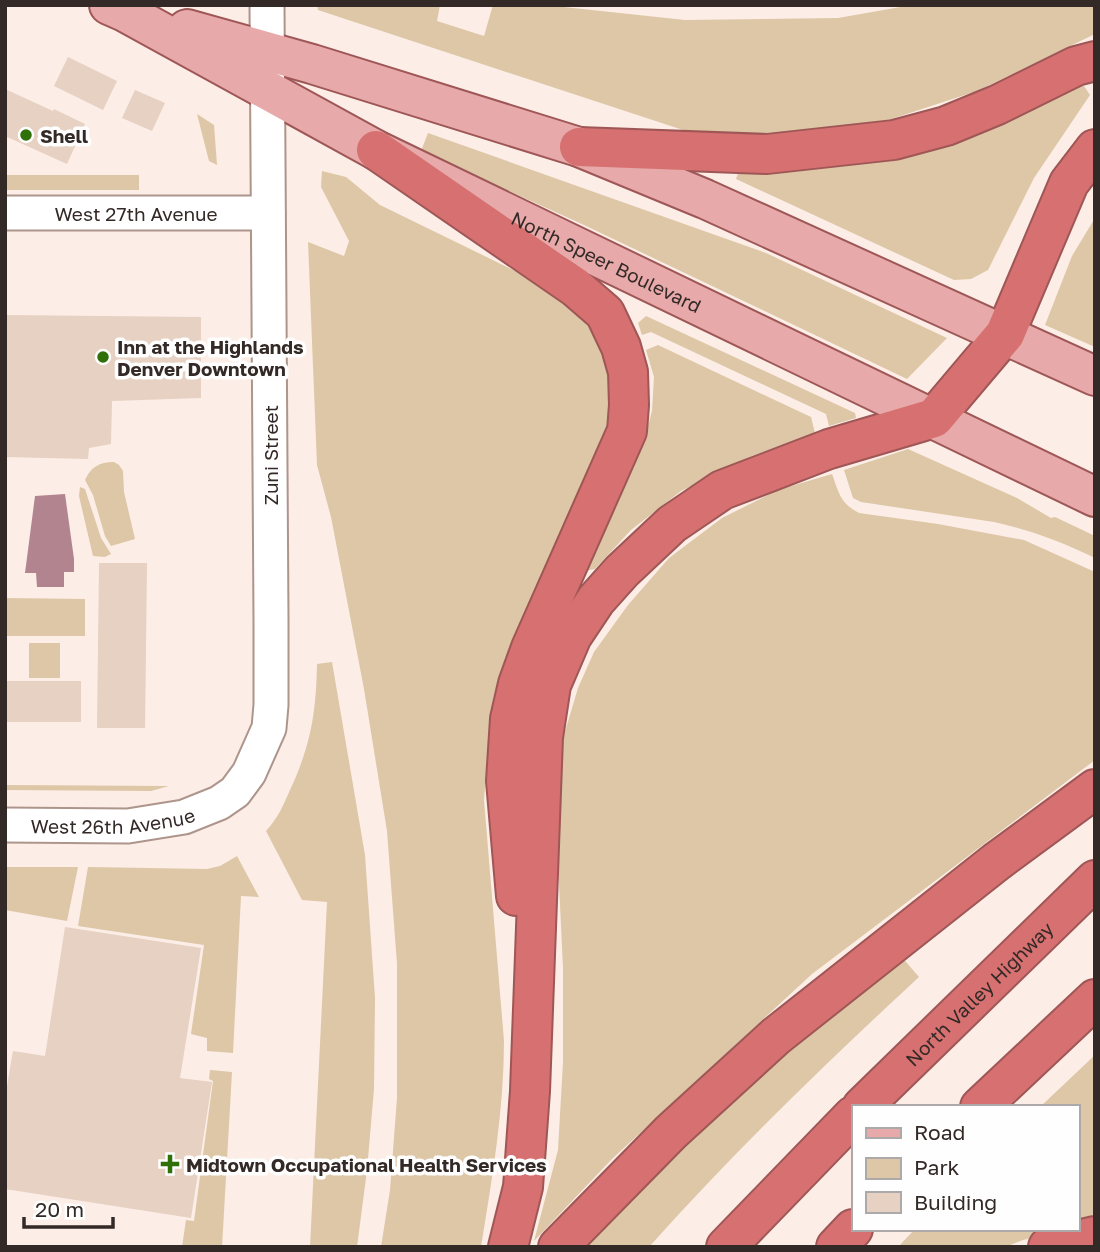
<svg xmlns="http://www.w3.org/2000/svg" width="1100" height="1252" font-family="'Golos Text',sans-serif">
	<style>
		.green { fill: #ddc7a6 }
		.water { fill: #b28490 }
		.building { fill: #e6d1c2 }
		.lines { fill: none; stroke-linecap: round; stroke-linejoin: round }
		.minor-casing { stroke: #ad958c; stroke-width: 37 }
		.major-casing { stroke: #9e5756; stroke-width: 42 }
		.highway-casing { stroke: #9e5756; stroke-width: 42 }
		.minor { stroke: #fff; stroke-width: 33 }
		.major { stroke: #e7a9a9; stroke-width: 38 }
		.highway { stroke: #d77070; stroke-width: 38 }
		.poi-dot { fill: #2f7008; stroke: #fefefe; stroke-width: 2.5 }
		.labels { text-anchor: middle; dominant-baseline: central; stroke-width: 7; stroke-linejoin: round; paint-order: stroke }
		.poi-label { font-size: 19px; font-weight: bold; fill: #332926; stroke: #fefefe; text-anchor: start }
		.street-label { font-size: 19px; fill: #332926; stroke: #fefefe }
	</style>
	<rect width="100%" height="100%" fill="#fcede7"/>
	<!-- green -->
	<g class="green">
		<polygon points="317,5 440,5 437,21 484,36 493,5 545,5 685,20 838,18 912,5 1095,5 1095,34 977,91 864,128 758,139 686,131 318,10"/>
		<polygon points="1074,84 1084,86 1090,95 1034,178 988,270 971,279 954,280 736,179 740,167 868,163 947,146"/>
		<polygon points="197,114 214,125 217,165 209,161"/>
		<polygon points="428,133 766,253 947,338 907,379 584,225 421,151"/>
		<path d="M 322,171 L 346,177 L 380,205 L 546,286 L 586,316 L 610,361 L 615,414 L 604,444 L 571,510 L 543,578 L 518,628 L 501,676 L 489,734 L 484,800 L 504,1041 C 504,1110 492,1179 481,1247 L 381,1247 L 390,1190 L 397,1098 L 397,964 L 387,831 L 364,689 L 331,517 L 317,465 L 308,242 L 344,256 L 349,241 L 321,187 Z"/>
		<rect x="5" y="175" width="134" height="15"/>
		<polygon points="1095,218 1095,347 1045,325 1072,256"/>
		<polygon points="646,316 855,413 856,418 829,426 826,414 651,332 642,335 638,323"/>
		<polygon points="658,345 811,417 815,433 752,456 681,491 631,530 595,569 584,571 612,515 643,444 652,411 654,377 646,350"/>
		<path d="M 908,449 L 1017,498 L 1051,518 L 1055,517 L 1095,536 L 1095,558 C 1059,541 1033,531 994,522 L 861,502 L 853,498 L 844,470 Z"/>
		<path d="M 114,462 L 119,465 L 123,471 L 124,492 L 135,539 L 111,546 L 105,536 L 93,495 L 85,480 C 91,467 99,462 114,462 Z"/>
		<path d="M 832,474 C 839,493 840,503 859,513 L 938,524 L 1024,540 L 1095,572 L 1095,760 L 812,974 L 612,1159 L 534,1241 L 558,1150 L 563,1062 L 563,968 L 555,799 L 561,745 L 578,688 L 594,652 L 628,605 L 669,558 L 722,518 L 778,490 Z"/>
		<polygon points="80,487 85,489 101,538 111,554 105,557 93,556 79,496"/>
		<polygon points="5,598 85,599 85,636 5,636"/>
		<rect x="29" y="643" width="31" height="35"/>
		<path d="M 332,662 L 365,855 L 375,998 L 374,1089 L 367,1170 L 357,1247 L 310,1247 L 327,902 L 302,900 L 266,831 C 278,818 283,806 290,790 C 311,745 316,713 317,664 Z"/>
		<polygon points="5,785 169,786 151,791 5,790"/>
		<polygon points="237,856 259,897 241,896 233,1053 207,1051 207,1038 191,1034 204,945 78,926 88,867 207,869 220,866"/>
		<polygon points="5,867 78,867 67,921 5,910"/>
		<path d="M 900,955 L 919,977 C 826,1063 734,1152 649,1247 L 584,1247 L 710,1119 Z"/>
		<polygon points="1095,1055 1095,1223 1077,1227 1077,1107 1040,1107"/>
		<polygon points="210,1070 232,1072 222,1247 182,1247 186,1220 194,1221 213,1081 209,1079"/>
		<polygon points="915,1229 1068,1229 1023,1240 1005,1247 898,1247"/>
	</g>
	<!-- water -->
	<polygon class="water" points="65,494 74,559 74,572 64,572 64,587 37,587 36,573 25,573 35,496"/>
	<!-- building -->
	<g class="building">
		<polygon points="68,57 117,81 103,110 54,86"/>
		<polygon points="5,89 53,111 54,109 85,124 67,164 5,136"/>
		<polygon points="135,90 165,103 152,131 122,118"/>
		<polygon points="5,315 201,317 201,398 112,401 111,444 89,448 88,459 5,457"/>
		<polygon points="99,563 147,563 145,728 97,728"/>
		<rect x="6" y="681" width="75" height="41"/>
		<polygon points="65,927 201,948 180,1078 212,1082 191,1218 5,1189 5,1098 13,1051 45,1056"/>
	</g>
	<g class="lines">
		<defs>
			<g id="minor">
				<path id="s1" d="M 5,213 L 268,213"/>
				<path id="s2" d="M 5,825 L 128,826 L 184,817 L 219,803 L 235,792 L 249,773 L 269,728 L 271,705 L 271,619 L 267,5"/>
			</g>
			<g id="major">
				<path id="s3" d="M 109,5 L 125,12 L 376,150 L 1095,497"/>
				<polyline points="187,29 312,64 579,147 705,199 1095,376"/>
			</g>
			<g id="highway">
				<polyline points="579,147 767,154 894,140 946,126 997,105 1076,66 1095,61"/>
				<polyline points="376,150 575,287 605,313 621,347 628,372 629,405 627,431 531,648 518,684 510,719 506,781 516,896"/>
				<path id="s4" d="M 862,1107 L 1095,880"/>
				<polyline points="980,1107 1095,999"/>
				<polyline points="508,1247 523,1187 530,1091 543,737 551,685 572,636 596,600 622,571 672,524 722,490 829,449 934,418 1005,334 1069,183 1095,149"/>
				<polyline points="558,1247 671,1132 776,1036 996,862 1095,789"/>
				<polyline points="726,1247 853,1116"/>
				<polyline points="836,1247 853,1229"/>
				<polyline points="1048,1247 1095,1236"/>
			</g>
		</defs>
		<!-- minor casing -->
		<use href="#minor" class="minor-casing"/>
		<!-- major casing -->
		<use href="#major" class="major-casing"/>
		<!-- highway casing -->
		<use href="#highway" class="highway-casing"/>
		<!-- minor -->
		<use href="#minor" class="minor"/>
		<!-- major -->
		<use href="#major" class="major"/>
		<!-- highway -->
		<use href="#highway" class="highway"/>
	</g>
	<!-- markers -->
	<g class="poi-dot">
		<circle cx="26" cy="135" r="7"/>
		<circle cx="103" cy="357" r="7"/>
		<path d="M166.5 1153.5h7v7h7v7h-7v7h-7v-7h-7v-7h7z"/>
	</g>
	<g class="labels">
		<!-- poi labels -->
		<g class="poi-label">
			<text x="40" y="135">Shell</text>
			<text x="117" y="346">Inn at the Highlands<tspan x="117" dy="22">Denver Downtown</tspan></text>
			<text x="186" y="1164">Midtown Occupational Health Services</text>
		</g>
		<!-- street labels -->
		<g class="street-label">
			<text stroke="none"><textPath href="#s1" startOffset="131">West 27th Avenue</textPath></text>
			<text stroke="none"><textPath href="#s3" startOffset="560">North Speer Boulevard</textPath></text>
			<text transform="translate(270 455) rotate(-90)">Zuni Street</text>
			<text stroke="none"><textPath href="#s2" startOffset="108">West 26th Avenue</textPath></text>
			<text stroke="none"><textPath href="#s4" startOffset="163">North Valley Highway</textPath></text>
		</g>
	</g>
	<!-- border -->
	<rect width="1100" height="1252" fill="none" stroke="#332926" stroke-width="14"/>
	<!-- legend -->
	<rect x="852" y="1105" width="228" height="126" fill="#fefefe" stroke="#ada9a8" stroke-width="2"/>
	<rect x="866" y="1128" width="35" height="10" fill="#e7a9a9" stroke="#ada9a8" stroke-width="2"/>
	<text x="914" y="1140" font-size="21" fill="#332926">Road</text>
	<rect x="866" y="1158" width="35" height="21" fill="#ddc7a6" stroke="#ada9a8" stroke-width="2"/>
	<text x="914" y="1175" font-size="21" fill="#332926">Park</text>
	<rect x="866" y="1192" width="35" height="21" fill="#e6d1c2" stroke="#ada9a8" stroke-width="2"/>
	<text x="914" y="1210" font-size="21" fill="#332926">Building</text>
	<!-- scale -->
	<path d="M24 1217v10h89v-10" fill="none" stroke="#332926" stroke-width="3.5"/>
	<text x="35" y="1217" font-size="21" fill="#332926" stroke="#fefefe" stroke-width="5" paint-order="stroke">20 m</text>
</svg>
